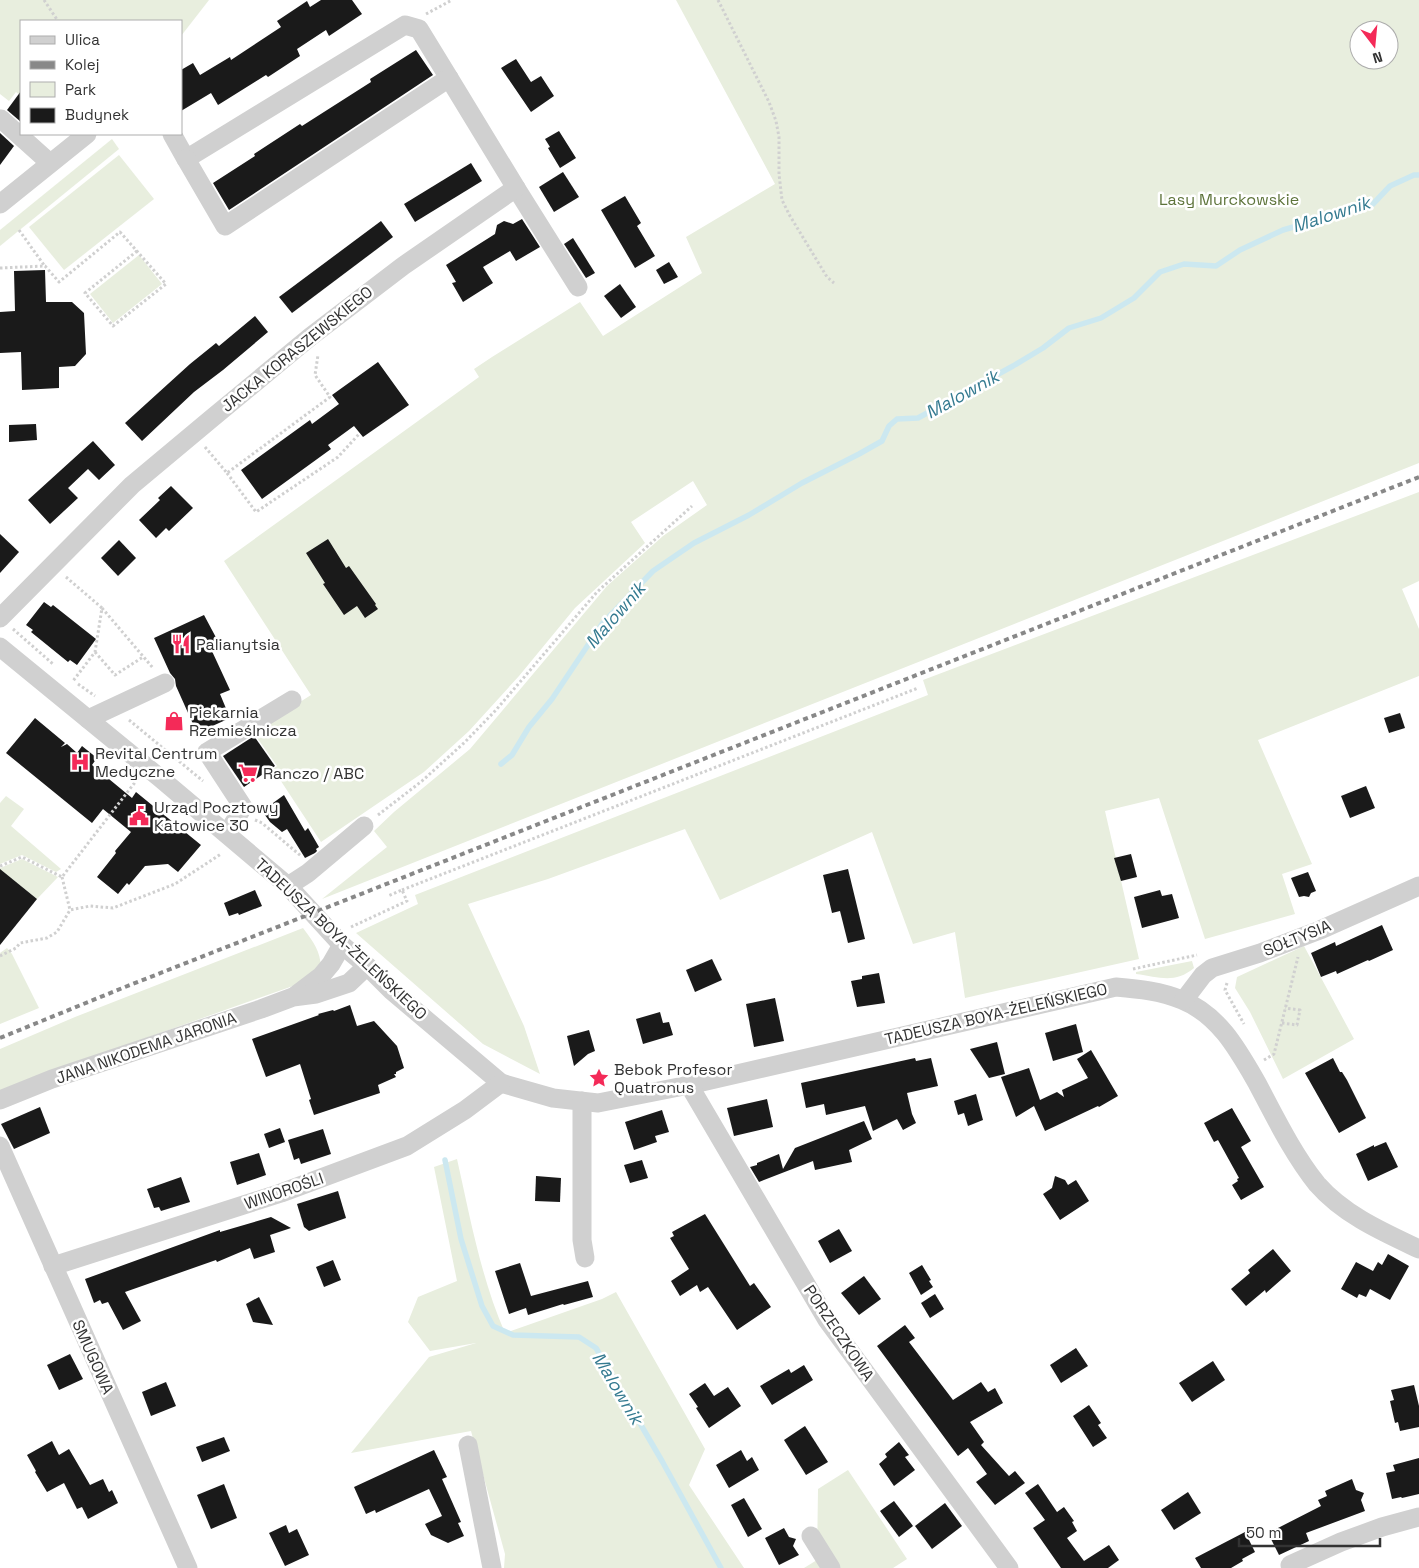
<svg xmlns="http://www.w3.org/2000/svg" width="1419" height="1568" font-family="'Space Grotesk',sans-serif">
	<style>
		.green { fill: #e8eede; fill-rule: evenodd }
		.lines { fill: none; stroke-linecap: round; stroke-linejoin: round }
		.stream { stroke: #cce8f0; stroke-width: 5.5 }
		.building { fill: #1a1a1a }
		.path { stroke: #d0d0d0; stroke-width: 3; stroke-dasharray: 2.5 2.5; stroke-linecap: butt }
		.minor { stroke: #d0d0d0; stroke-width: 19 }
		.rail { stroke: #888; stroke-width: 4; stroke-dasharray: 5 4; stroke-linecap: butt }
		.labels { text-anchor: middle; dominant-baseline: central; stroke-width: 5; stroke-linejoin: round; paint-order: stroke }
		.park-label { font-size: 16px; fill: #5e743b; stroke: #fff }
		.street-label { font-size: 16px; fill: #333; stroke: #fff }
		.poi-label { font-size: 16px; fill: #333; stroke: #fff; text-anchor: start }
		.water-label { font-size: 18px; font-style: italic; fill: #347a90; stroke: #fff }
	</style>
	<rect width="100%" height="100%" fill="#fff"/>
	<!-- green -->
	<g class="green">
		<polygon points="0,0 209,0 181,36 181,21 21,21 21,96 16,92 9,101 0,94"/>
		<path d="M 676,0 L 1419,0 L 1419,463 L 322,899 L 387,847 L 374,831 L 394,812 L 470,749 L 607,586 L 663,536 L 707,505 L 693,481 L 631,522 L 645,543 L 575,608 L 519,676 L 469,731 L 424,772 L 321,842 L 273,769 L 277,766 L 253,732 L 311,695 L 224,561 L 479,377 L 474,369 L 492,357 L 580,302 L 603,336 L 702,273 L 686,237 L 775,184 ZM 1359,30 L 1389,30 L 1389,60 L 1359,60 Z"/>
		<polygon points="112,139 119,149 0,246 0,230"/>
		<polygon points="119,155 154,199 64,270 29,227"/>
		<polygon points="139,255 162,284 113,323 90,294"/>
		<polygon points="1419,492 1419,581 1402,589 1419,629 1419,676 1258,740 1312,864 1282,874 1295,914 1205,939 1159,798 1105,811 1139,959 965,998 955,932 913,944 872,832 720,900 685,829 548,879 468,904 524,1026 540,1074 483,1044 356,933 418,904 415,895 928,695 923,680"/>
		<polygon points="6,796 24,809 11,826 61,869 56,872 22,855 0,864 0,803"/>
		<polygon points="22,859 58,877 37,899 2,871 0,872 0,868"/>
		<path d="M 303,928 C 314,943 320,950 321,968 L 310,980 L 30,1079 L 0,1093 L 0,1049 L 75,1017 Z"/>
		<polygon points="1304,946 1354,1039 1283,1079 1250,1012 1235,988 1237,977"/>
		<polygon points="7,948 12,954 39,1008 0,1024 0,953"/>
		<path d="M 1192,961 L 1194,968 C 1175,984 1159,977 1136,974 L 1136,972 Z"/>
		<path d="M 457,1159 C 470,1217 481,1278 505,1333 L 602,1299 L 616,1292 L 705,1449 L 689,1485 L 744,1568 L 504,1568 L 505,1554 L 471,1431 L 351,1453 L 429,1357 L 476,1343 L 430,1351 L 408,1322 L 418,1297 L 457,1281 L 434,1167 Z"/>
		<polygon points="848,1470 907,1559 893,1568 804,1568 817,1560 818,1489"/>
	</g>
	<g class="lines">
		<!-- stream -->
		<g class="stream">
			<polyline points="501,764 512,755 529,727 552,699 602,624 653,571 694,543 749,515 802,483 859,454 882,441 889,426 897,419 918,418 1013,366 1043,348 1069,328 1101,318 1134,298 1160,272 1184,264 1216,266 1240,250 1283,230 1373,204 1390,186 1414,175 1419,175"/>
			<polyline points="445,1160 461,1239 482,1306 493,1326 513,1335 579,1337 596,1348 662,1461 721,1568"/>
		</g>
	</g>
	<!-- building -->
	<g class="building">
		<polygon points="321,0 352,0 362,14 329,36 326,30 297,49 300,56 268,77 266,75 218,105 211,93 181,111 181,70 193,63 200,75 230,57 231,60 281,27 277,21 307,1 310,7"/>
		<polygon points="416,50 433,75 229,210 213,183 255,156 254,154 300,124 302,126 371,82 370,79"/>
		<polygon points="516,59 531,82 541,76 554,96 531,112 501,68"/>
		<polygon points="21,91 21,122 7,110"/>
		<polygon points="559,131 576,158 560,168 548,148 550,147 545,139"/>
		<polygon points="0,133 14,146 0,165"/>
		<polygon points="471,163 482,181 415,222 404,204"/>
		<polygon points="563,172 579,197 554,212 539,187"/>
		<polygon points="625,196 641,223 637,226 655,256 635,268 601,210"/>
		<polygon points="522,219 540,247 516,261 510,251 483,267 493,283 463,302 452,283 456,282 446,265 495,234 497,225 504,221 513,224"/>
		<polygon points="381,221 393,237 292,313 279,297"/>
		<polygon points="573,238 595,273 586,278 564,244"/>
		<polygon points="669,262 678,277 664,284 656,270"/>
		<polygon points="45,270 46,302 72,302 84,313 86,354 75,366 59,367 59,388 22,390 21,352 0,353 0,312 15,311 14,271"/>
		<polygon points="620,284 636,307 621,318 604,296"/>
		<polygon points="255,316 268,332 223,370 194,392 142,441 125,423 190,364 216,343 219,346"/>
		<polygon points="378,362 409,405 363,437 354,426 328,445 331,449 262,499 241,470 310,420 312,424 339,404 332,395"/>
		<polygon points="36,424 37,440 9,442 9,425"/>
		<polygon points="93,441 115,465 99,480 88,469 68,488 78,498 50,524 28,500"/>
		<polygon points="171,486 193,508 169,531 166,528 156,538 139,520 160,500 158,498"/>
		<polygon points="0,534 19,552 0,573"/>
		<polygon points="328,539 346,568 349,566 376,604 375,605 378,609 365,618 357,606 344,615 323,584 325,583 306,553"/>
		<polygon points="119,540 136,558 118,576 101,558"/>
		<polygon points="44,602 51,607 53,605 96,639 77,665 70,660 68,662 31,632 33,630 26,625"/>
		<polygon points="204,615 220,645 211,649 230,690 220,694 230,718 197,733 176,686 175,679 170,673 154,638"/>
		<polygon points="1400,713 1405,728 1389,733 1384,718"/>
		<polygon points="35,718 65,743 61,747 67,744 77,753 82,746 97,758 92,765 132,798 136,792 201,845 178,872 168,864 145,866 129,885 127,883 118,894 97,877 116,853 115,851 131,832 103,809 92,823 6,753"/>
		<polygon points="254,736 275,766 244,787 223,756"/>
		<polygon points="1366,786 1375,808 1350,818 1341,796"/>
		<polygon points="284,795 305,831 308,828 319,847 316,849 317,851 315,853 305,858 287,829 282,832 270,822 262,811"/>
		<polygon points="1131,854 1137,877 1121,881 1114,858"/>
		<polygon points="0,869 37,899 0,945"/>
		<polygon points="848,869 865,939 848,943 840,911 832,913 823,875"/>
		<polygon points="1308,872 1316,891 1311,893 1309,897 1304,896 1299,897 1291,878"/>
		<polygon points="255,890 262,906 239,915 238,913 229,916 224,903"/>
		<polygon points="1160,890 1162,896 1172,894 1179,918 1142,928 1134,897"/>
		<polygon points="1382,925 1393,950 1369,961 1368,960 1337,974 1336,971 1321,977 1311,953 1335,942 1336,946"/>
		<polygon points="712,959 722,980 695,992 686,970"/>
		<polygon points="879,973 885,1003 857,1007 851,981 862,979 862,976"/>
		<polygon points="775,998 784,1041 754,1047 746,1004"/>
		<polygon points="350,1005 357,1026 374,1021 397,1046 404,1068 396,1072 396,1074 394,1074 396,1077 378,1085 380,1093 314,1115 309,1100 311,1099 300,1064 266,1077 252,1039 319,1015 318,1014 333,1010 334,1011"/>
		<polygon points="660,1012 663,1023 669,1022 673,1035 643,1044 636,1019"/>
		<polygon points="1076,1024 1083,1052 1053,1061 1045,1033"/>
		<polygon points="589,1030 595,1051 588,1054 574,1066 567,1036"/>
		<polygon points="997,1042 1005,1074 989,1078 970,1049"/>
		<polygon points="1091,1050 1118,1096 1099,1107 1098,1106 1045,1131 1034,1106 1016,1117 1001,1077 1029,1068 1040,1100 1057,1092 1064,1097 1062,1090 1088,1078 1077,1059"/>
		<polygon points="915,1058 916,1061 931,1058 938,1086 907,1093 912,1114 916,1123 903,1130 897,1119 873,1131 865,1106 826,1115 824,1104 806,1108 801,1083"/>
		<polygon points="1333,1058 1340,1072 1342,1072 1347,1080 1366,1118 1339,1133 1305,1073"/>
		<polygon points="976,1094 983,1120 968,1126 964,1113 958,1115 954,1101"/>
		<polygon points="767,1099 773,1127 734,1136 727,1108"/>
		<polygon points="40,1107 50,1133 14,1149 1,1124"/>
		<polygon points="1232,1108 1251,1141 1241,1147 1264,1187 1241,1200 1232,1185 1238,1181 1237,1179 1239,1178 1218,1140 1214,1142 1204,1123"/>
		<polygon points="662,1110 669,1132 655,1136 657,1142 634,1150 625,1122"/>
		<polygon points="864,1121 872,1139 849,1150 852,1162 815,1170 813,1161 759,1182 750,1167 757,1165 757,1163 779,1154 783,1169 795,1148"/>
		<polygon points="280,1128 285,1142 269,1148 264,1134"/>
		<polygon points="323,1129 331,1154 301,1164 299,1158 294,1160 288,1140"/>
		<polygon points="1386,1142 1398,1167 1368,1181 1356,1154 1374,1145 1374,1147"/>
		<polygon points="259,1153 266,1175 237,1185 230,1162"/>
		<polygon points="642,1160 648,1178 630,1183 624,1165"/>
		<polygon points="536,1176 561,1178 560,1202 535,1201"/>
		<polygon points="1055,1176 1065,1180 1068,1185 1076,1180 1089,1201 1060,1220 1043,1194 1052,1188"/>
		<polygon points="181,1177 190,1202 161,1211 159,1207 154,1208 147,1189"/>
		<polygon points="338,1191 346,1218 309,1231 304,1227 297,1204"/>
		<polygon points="705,1214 750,1286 754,1283 771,1307 737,1330 708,1287 700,1292 697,1285 680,1296 671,1281 689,1269 670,1238 674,1236 672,1232"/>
		<polygon points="271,1217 291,1228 270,1235 275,1252 254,1259 250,1248 217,1262 216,1260 125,1292 141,1321 123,1330 108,1302 102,1304 100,1300 94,1303 85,1279 220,1230 220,1232"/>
		<polygon points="839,1229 852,1251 830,1263 818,1241"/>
		<polygon points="1273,1249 1291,1271 1266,1293 1265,1290 1246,1306 1231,1289 1250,1273 1248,1270"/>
		<polygon points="1388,1254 1409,1266 1390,1300 1370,1289 1366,1297 1359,1294 1357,1298 1341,1289 1356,1262 1373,1271 1378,1262 1382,1265"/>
		<polygon points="333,1260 341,1280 324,1287 316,1267"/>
		<polygon points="520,1263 531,1296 588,1281 593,1297 564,1305 563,1304 528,1315 526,1308 509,1314 495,1271"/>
		<polygon points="922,1265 931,1280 929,1281 933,1287 921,1295 909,1273"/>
		<polygon points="864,1276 881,1299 859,1315 841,1293"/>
		<polygon points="935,1294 944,1309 930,1318 921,1303"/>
		<polygon points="259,1297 273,1325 253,1322 246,1304"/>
		<polygon points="905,1325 915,1338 909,1342 953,1400 981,1382 988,1392 995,1388 1003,1403 970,1422 984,1442 981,1445 1009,1476 1015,1471 1025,1483 995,1505 976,1482 987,1474 968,1448 958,1456 877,1346"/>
		<polygon points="1076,1348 1088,1366 1061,1383 1050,1365"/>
		<polygon points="70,1354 83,1379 59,1390 47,1365"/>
		<polygon points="1213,1361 1225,1380 1192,1402 1179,1383"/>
		<polygon points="804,1365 813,1380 772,1405 760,1386 789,1369 791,1373"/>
		<polygon points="166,1382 176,1406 151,1416 142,1392"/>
		<polygon points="705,1383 714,1396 728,1387 741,1406 709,1428 696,1408 698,1407 689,1394"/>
		<polygon points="1414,1385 1419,1406 1419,1427 1400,1431 1398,1422 1395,1423 1390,1401 1394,1400 1391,1390"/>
		<polygon points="1089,1405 1101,1423 1098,1425 1107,1438 1093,1447 1073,1416"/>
		<polygon points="805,1426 828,1462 806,1475 784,1440"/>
		<polygon points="224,1437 230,1451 202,1462 196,1447"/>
		<polygon points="52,1441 59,1455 69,1449 90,1485 103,1479 109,1492 112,1490 118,1503 88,1519 82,1507 77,1509 64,1483 47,1492 35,1472 36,1471 27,1455"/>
		<polygon points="899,1442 909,1455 905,1457 915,1470 894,1486 879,1464 887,1457 885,1454"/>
		<polygon points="434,1450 447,1477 442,1479 461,1522 458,1523 464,1536 448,1543 431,1535 425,1524 442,1516 429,1489 376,1513 375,1510 366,1514 354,1487"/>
		<polygon points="741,1450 747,1461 752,1457 759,1470 729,1488 716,1465"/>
		<polygon points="1419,1458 1419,1494 1402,1498 1401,1497 1392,1499 1386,1473 1395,1471 1393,1465"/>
		<polygon points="1352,1479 1356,1490 1364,1493 1361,1500 1365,1511 1306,1533 1309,1541 1279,1555 1271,1539 1279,1535 1276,1529 1321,1506 1318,1500 1327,1496 1325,1491"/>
		<polygon points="224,1484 237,1518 211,1529 197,1495"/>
		<polygon points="1038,1484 1057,1512 1064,1507 1074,1521 1072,1522 1077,1531 1067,1538 1084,1561 1109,1545 1119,1560 1108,1568 1061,1568 1033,1528 1045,1520 1025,1493"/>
		<polygon points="1188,1492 1201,1513 1174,1530 1161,1510"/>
		<polygon points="744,1498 762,1529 748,1537 731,1505"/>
		<polygon points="894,1501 913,1526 899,1537 880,1511"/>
		<polygon points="945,1503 962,1526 932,1549 915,1526"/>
		<polygon points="286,1525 289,1533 297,1529 309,1555 285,1566 269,1533"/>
		<polygon points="784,1528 789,1537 796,1539 793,1546 799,1555 779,1565 765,1538"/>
		<polygon points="1245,1532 1255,1552 1242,1559 1243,1561 1231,1568 1201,1568 1195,1558"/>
	</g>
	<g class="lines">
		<!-- path -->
		<g class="path">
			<polyline points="44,0 58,21"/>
			<polyline points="718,0 769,102 776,121 779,137 779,174 782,200 790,216 827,277 834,283"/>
			<polyline points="426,14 452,0"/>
			<polyline points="19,230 44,265"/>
			<polyline points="0,268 45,266 59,282 120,232 166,284 113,326 85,293 137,251"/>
			<polyline points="205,447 227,473 330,397 315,375 318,355"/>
			<polyline points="227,473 256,512 338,457 360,433"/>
			<polyline points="66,577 102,608 95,652 73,681"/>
			<polyline points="102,608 153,668"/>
			<polyline points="13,629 53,664"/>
			<polyline points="95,652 115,675 143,657"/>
			<polyline points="78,684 95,696"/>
			<polyline points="129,720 203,781"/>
			<polyline points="378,815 422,781 465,742 496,710 597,592 692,506"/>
			<polyline points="255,820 262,823 301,856"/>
			<polyline points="0,866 22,857 62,877 136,781"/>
			<polyline points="62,877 70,910"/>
			<polyline points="402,890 918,688"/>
			<polyline points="351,927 407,901 402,890 388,896"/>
			<polyline points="0,956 16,948 20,943 47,938 57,932 70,910 90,906 113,908 175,884 221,854"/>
			<polyline points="1133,969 1197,955"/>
			<polyline points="1227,983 1225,990 1244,1024"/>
			<polyline points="1282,1023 1297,1025 1300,1010 1285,1008"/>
			<polyline points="1264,1060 1274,1054 1298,957"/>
		</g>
		<!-- minor -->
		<g class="minor">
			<polyline points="1,119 50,163"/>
			<polyline points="172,134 186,159 405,25 419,29 449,78"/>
			<polyline points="516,188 578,287"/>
			<polyline points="0,204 87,134"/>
			<polyline points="0,618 132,485 211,419 310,337 403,266 516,188 449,78 225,226 186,159"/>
			<path d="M 0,647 L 160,778 L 288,886 L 342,945 L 367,966 L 392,991 L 501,1083 L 553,1098 L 598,1103 L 689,1085 L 1116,987 C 1139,989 1160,991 1182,1000 C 1219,1015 1238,1050 1257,1083 C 1275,1117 1293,1154 1317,1184 C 1344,1215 1383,1232 1419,1249"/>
			<polyline points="88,719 165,683"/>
			<polyline points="227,834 243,807 207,752 292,700"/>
			<polyline points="288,886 308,873 364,826"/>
			<polyline points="296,995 321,976 331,964 342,945"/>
			<polyline points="1184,1000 1203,975 1212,968 1260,953 1320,930 1419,886"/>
			<polyline points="689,1085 827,1320 1009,1568"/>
			<polyline points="0,1100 52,1079 261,1009 293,997 316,994 349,983 367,966"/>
			<polyline points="582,1101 582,1240 585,1258"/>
			<polyline points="0,1146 188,1568"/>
			<polyline points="53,1266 281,1193 407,1146 465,1110 501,1083"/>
			<polyline points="468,1445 492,1568"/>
			<polyline points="811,1536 831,1568"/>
			<polyline points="1290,1565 1341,1542 1382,1527 1419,1517"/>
		</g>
		<!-- rail -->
		<polyline class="rail" points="0,1038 125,987 1419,477"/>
	</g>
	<!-- icons -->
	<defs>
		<symbol id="restaurant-bare" viewBox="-9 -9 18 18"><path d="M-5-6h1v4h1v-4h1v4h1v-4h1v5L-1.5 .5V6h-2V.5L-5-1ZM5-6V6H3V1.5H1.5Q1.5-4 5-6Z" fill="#f42a58" stroke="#fff" stroke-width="2.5" paint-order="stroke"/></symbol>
		<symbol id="shop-bare" viewBox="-9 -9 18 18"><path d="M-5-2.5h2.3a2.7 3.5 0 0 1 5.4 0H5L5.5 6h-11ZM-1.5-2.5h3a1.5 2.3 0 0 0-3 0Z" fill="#f42a58" stroke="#fff" stroke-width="2.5" paint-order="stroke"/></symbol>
		<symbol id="hospital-bare" viewBox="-9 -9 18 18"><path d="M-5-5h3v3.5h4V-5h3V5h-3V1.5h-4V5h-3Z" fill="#f42a58" stroke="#fff" stroke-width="2.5" paint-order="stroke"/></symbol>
		<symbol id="supermarket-bare" viewBox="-9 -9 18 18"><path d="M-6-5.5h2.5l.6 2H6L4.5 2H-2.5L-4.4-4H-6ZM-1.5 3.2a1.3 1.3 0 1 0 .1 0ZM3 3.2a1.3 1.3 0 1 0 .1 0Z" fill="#f42a58" stroke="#fff" stroke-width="2.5" paint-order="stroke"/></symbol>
		<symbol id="civic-bare" viewBox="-9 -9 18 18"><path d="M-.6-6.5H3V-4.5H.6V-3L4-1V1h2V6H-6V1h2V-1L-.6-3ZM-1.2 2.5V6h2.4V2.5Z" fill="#f42a58" stroke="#fff" stroke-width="2.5" paint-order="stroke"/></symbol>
		<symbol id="sight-bare" viewBox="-9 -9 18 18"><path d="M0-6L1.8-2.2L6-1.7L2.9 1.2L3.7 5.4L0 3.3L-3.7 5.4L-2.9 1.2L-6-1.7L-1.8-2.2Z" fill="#f42a58" stroke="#fff" stroke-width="2.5" paint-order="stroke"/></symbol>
	</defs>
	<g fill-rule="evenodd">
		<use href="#restaurant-bare" x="167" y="630" width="28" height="28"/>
		<use href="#shop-bare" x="160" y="707" width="28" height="28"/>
		<use href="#hospital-bare" x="66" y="748" width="28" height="28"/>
		<use href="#supermarket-bare" x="234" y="759" width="28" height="28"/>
		<use href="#civic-bare" x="125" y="802" width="28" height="28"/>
		<use href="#sight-bare" x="585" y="1064" width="28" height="28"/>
	</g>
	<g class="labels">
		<!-- park labels -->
		<g class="park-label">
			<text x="1229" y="199">Lasy Murckowskie</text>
		</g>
		<!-- street labels -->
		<g class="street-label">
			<text transform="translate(297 349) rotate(-39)">JACKA KORASZEWSKIEGO</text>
			<text transform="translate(1297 938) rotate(-22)">SOŁTYSIA</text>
			<text transform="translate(341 939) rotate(43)">TADEUSZA BOYA-ŻELEŃSKIEGO</text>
			<text transform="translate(996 1014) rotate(-13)">TADEUSZA BOYA-ŻELEŃSKIEGO</text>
			<text transform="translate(146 1048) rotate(-19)">JANA NIKODEMA JARONIA</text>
			<text transform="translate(284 1191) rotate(-19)">WINOROŚLI</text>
			<text transform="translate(839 1333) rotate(56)">PORZECZKOWA</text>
			<text transform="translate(93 1357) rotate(66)">SMUGOWA</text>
		</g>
		<!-- poi labels -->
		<g class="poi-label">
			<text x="196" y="644">Palianytsia</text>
			<text x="189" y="712">Piekarnia<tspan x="189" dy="18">Rzemieślnicza</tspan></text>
			<text x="95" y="753">Revital Centrum<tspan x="95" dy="18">Medyczne</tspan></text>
			<text x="263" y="773">Ranczo / ABC</text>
			<text x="154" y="807">Urząd Pocztowy<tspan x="154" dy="18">Katowice 30</tspan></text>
			<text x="614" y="1069">Bebok Profesor<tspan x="614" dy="18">Quatronus</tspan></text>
		</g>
		<!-- water labels -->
		<g class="water-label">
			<text transform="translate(1331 214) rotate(-18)">Malownik</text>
			<text transform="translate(962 394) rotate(-29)">Malownik</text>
			<text transform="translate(615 615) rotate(-49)">Malownik</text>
			<text transform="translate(618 1388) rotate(59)">Malownik</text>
		</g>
	</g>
	<!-- legend -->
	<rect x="20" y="20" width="162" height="115" fill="#ffffff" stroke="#adadad"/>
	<rect x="30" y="36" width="25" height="8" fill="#d0d0d0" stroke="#adadad"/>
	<text x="65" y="45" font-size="15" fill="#333333">Ulica</text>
	<rect x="30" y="61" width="25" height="8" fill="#888888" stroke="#adadad"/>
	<text x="65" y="70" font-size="15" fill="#333333">Kolej</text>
	<rect x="30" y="82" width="25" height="15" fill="#e8eede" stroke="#adadad"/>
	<text x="65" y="95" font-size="15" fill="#333333">Park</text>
	<rect x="30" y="108" width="25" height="15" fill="#1a1a1a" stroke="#adadad"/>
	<text x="65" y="120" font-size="15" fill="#333333">Budynek</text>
	<!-- north arrow -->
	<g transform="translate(1374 45) rotate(164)"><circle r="24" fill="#ffffff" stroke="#adadad"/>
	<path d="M0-4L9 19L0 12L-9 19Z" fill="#f42a58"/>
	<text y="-8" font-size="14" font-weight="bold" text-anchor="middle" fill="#333333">N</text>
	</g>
	<!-- scale -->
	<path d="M1239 1538v8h141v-8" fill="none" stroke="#333333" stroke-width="2.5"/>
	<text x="1246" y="1538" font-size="15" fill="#333333" stroke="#ffffff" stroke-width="4" paint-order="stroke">50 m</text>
</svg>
